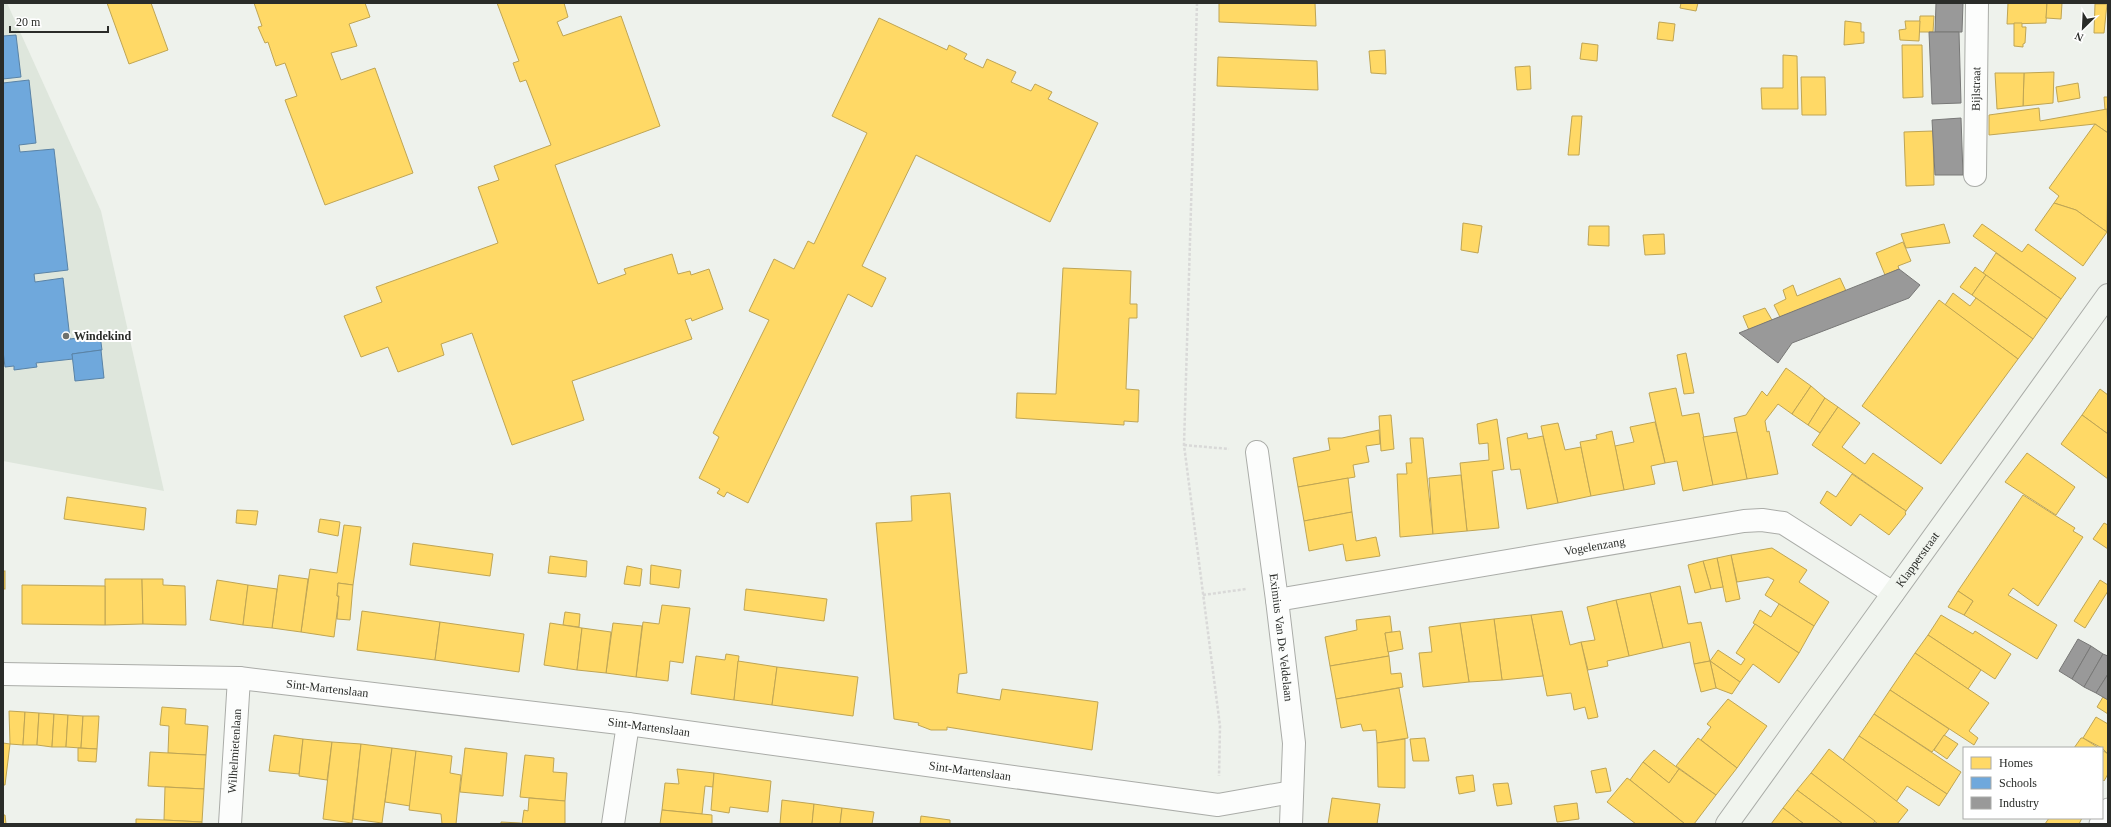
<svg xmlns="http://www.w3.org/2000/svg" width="2111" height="827" font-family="'Times New Roman',serif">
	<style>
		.built { fill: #dee6dc }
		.homes { fill: #ffd966; stroke: #bfa554 }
		.schools { fill: #6fa8dc; stroke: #5a83a6 }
		.industry { fill: #999; stroke: #787877 }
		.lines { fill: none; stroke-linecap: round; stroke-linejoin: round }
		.lane-casing { stroke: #aaaca8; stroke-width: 21 }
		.street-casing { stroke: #aaaca8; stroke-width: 24 }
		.secondary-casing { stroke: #aaaca8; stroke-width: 24 }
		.path { stroke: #d9d9d8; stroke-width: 2.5; stroke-dasharray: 3 2; stroke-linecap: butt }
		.lane { stroke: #fcfdfc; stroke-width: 19 }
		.street { stroke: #fcfdfc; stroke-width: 22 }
		.secondary { stroke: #f1f5ef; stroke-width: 22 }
		.poi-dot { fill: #6f716d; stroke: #fff; stroke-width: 1.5 }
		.labels { text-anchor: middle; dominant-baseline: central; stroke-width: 4; stroke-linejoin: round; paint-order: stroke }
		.street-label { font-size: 12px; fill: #2a2c29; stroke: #fff }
		.poi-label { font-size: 12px; font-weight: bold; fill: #2a2c29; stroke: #fff; text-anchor: start }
	</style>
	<rect width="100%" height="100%" fill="#eef2ec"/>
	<!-- built -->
	<polygon class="built" points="3,3 7,3 101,211 164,491 3,461"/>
	<!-- homes -->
	<g class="homes">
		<polygon points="107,3 151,3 168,50 129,64"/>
		<polygon points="254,3 365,3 370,17 349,24 357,46 331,53 341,80 375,68 413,173 325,205 285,100 297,96 285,63 276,66 268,42 265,43 258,27 262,26"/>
		<polygon points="497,3 564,3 568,17 557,22 563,36 621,16 660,126 555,165 598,284 626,274 624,269 672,254 678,274 690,271 691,275 709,269 723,309 692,321 691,318 685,320 692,339 572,381 584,420 512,445 472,333 441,344 444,355 398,372 388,347 361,357 344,316 382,302 376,287 498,243 478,187 499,180 494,166 551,145 526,80 520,82 513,63 519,61"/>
		<polygon points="1219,3 1315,3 1316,26 1219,22"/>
		<polygon points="1681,3 1698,3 1696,11 1680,8"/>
		<polygon points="2008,3 2047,3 2046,23 2007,24"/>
		<polygon points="2047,3 2062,3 2061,19 2046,18"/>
		<polygon points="2095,4 2107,4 2104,33 2094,33"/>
		<polygon points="1920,16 1934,16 1933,32 1919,32"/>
		<polygon points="879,18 947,50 949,45 967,54 964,59 983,68 987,59 1016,72 1011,82 1031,91 1035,84 1052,92 1048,99 1098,123 1050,222 916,155 862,266 886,278 872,307 848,294 748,503 727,492 724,497 717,493 720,489 699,478 719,437 713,433 769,320 749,311 774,259 794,269 808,241 814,244 867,133 832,116"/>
		<polygon points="1845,21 1861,23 1861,32 1864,32 1864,43 1844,45"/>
		<polygon points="1905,21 1920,21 1919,41 1900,40 1899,30 1906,29"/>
		<polygon points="1659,22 1675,24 1673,41 1657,39"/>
		<polygon points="2014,23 2022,23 2022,27 2026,27 2025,43 2023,44 2023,47 2014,46"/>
		<polygon points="1582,43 1598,45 1597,61 1580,59"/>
		<polygon points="1902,45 1922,45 1923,97 1903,98"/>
		<polygon points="1385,50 1386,74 1371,73 1369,51"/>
		<polygon points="1783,55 1797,56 1798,109 1762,109 1761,88 1783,88"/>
		<polygon points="1218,57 1317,61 1318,90 1217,86"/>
		<polygon points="1530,66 1531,89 1517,90 1515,67"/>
		<polygon points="2054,72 2053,103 2023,106 2024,73"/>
		<polygon points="1995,73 2024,73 2023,106 1997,109"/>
		<polygon points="1801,77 1825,77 1826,115 1802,115"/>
		<polygon points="2078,83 2080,98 2058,102 2056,87"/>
		<polygon points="2104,97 2108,97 2108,109 2105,110"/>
		<polygon points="2039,108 2040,121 2107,109 2108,133 2095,124 1989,135 1989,115"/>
		<polygon points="1572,116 1582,116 1579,155 1568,155"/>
		<polygon points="2095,124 2108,133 2107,232 2076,210 2054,203 2059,196 2049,188"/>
		<polygon points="1933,131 1934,185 1906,186 1904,132"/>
		<polygon points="2054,203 2076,210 2107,232 2083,266 2035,230"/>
		<polygon points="1463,223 1482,226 1478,253 1461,250"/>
		<polygon points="1944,224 1950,243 1906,248 1901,234"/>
		<polygon points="1982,224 2022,252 2028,244 2076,278 2061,299 1973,236"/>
		<polygon points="1589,226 1609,226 1609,246 1588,245"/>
		<polygon points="1664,234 1665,254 1645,255 1643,235"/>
		<polygon points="1903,242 1911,261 1898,266 1899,269 1885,275 1876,253"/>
		<polygon points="1996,253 2061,299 2047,319 1983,273"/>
		<polygon points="1975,267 1986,275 1972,295 1960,287"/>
		<polygon points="1063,268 1131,271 1130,304 1137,304 1137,318 1129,318 1126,389 1139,390 1138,422 1124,421 1124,425 1016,418 1017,393 1056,394"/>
		<polygon points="1986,275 2047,319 2033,339 1972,295"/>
		<polygon points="1840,278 1846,291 1780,317 1774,305 1786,299 1783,290 1793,285 1797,296"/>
		<polygon points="1953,293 1970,306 1976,298 2033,339 2018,359 1945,305"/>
		<polygon points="1939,300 2018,359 1941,464 1862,406"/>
		<polygon points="1765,308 1772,320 1749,330 1743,316"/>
		<polygon points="1686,353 1694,393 1684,394 1677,355"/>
		<polygon points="1786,368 1811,386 1792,414 1778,404 1765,421 1767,432 1769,431 1778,474 1747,479 1734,418 1746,415 1762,391 1767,396"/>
		<polygon points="1811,386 1825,398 1808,425 1792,414"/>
		<polygon points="1676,388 1682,416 1699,413 1713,485 1683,491 1677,461 1665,463 1649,393"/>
		<polygon points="2100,389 2108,395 2108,434 2082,415"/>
		<polygon points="1825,398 1838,407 1820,433 1808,425"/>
		<polygon points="1838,407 1860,423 1842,447 1865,464 1873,453 1923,488 1906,511 1812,445"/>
		<polygon points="1391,415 1394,449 1381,451 1379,416"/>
		<polygon points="2082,415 2108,434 2108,479 2061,444"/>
		<polygon points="1497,419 1504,469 1492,471 1499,528 1467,531 1460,463 1489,460 1488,443 1479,444 1477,424"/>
		<polygon points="1655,422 1665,463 1651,466 1655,484 1624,490 1615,446 1634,442 1630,427"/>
		<polygon points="1558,423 1565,450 1581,447 1591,496 1558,503 1541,426"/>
		<polygon points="1379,430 1380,444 1366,446 1369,462 1353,465 1355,477 1298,487 1293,458 1330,450 1328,438 1342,438"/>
		<polygon points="1612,431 1624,490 1591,496 1580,442 1597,439 1596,435"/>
		<polygon points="1737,432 1747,479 1713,485 1703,437"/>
		<polygon points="1527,433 1528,439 1543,436 1558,503 1527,509 1520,469 1511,470 1507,438"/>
		<polygon points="1410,438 1423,438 1433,534 1400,537 1397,474 1407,474 1406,463 1412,463"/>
		<polygon points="2027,453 2075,487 2056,515 2005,482"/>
		<polygon points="1852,474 1906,511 1905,513 1906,514 1889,535 1860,514 1851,526 1820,503 1827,491 1836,497"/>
		<polygon points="1461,475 1467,531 1433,534 1429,478"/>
		<polygon points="1348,478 1352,512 1304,521 1298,487"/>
		<polygon points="950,493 967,673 959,674 957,693 1000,700 1002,689 1098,702 1092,750 947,727 947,730 931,730 918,725 919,723 894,719 876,523 912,521 911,496"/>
		<polygon points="2023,495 2075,528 2073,531 2083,537 2038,606 2013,588 2008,595 2057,625 2037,659 1964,615 1973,601 1958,591"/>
		<polygon points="67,497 146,508 144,530 64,519"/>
		<polygon points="237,510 258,511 256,525 236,523"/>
		<polygon points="1352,512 1356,541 1376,537 1380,556 1346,561 1343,544 1309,551 1304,521"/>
		<polygon points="320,519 340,522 338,536 318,532"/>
		<polygon points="2104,523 2108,525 2108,549 2093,539"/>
		<polygon points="344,525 361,527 353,585 338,583 337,596 339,596 334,637 301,632 310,569 337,573"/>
		<polygon points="413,543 493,554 490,576 410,565"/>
		<polygon points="1772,548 1807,570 1799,582 1829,602 1814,626 1765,595 1774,580 1768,577 1737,582 1731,555"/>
		<polygon points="1731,555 1740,599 1726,602 1717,558"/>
		<polygon points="550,556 587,561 586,577 548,573"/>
		<polygon points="1717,558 1723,587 1711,589 1703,561"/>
		<polygon points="1703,561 1711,589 1695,593 1688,565"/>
		<polygon points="651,565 681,570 679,588 650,584"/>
		<polygon points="627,566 642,569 640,586 624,584"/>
		<rect x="3" y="571" width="2" height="18"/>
		<polygon points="279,575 308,579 301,632 272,628"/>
		<polygon points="105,579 142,579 143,624 105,625"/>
		<polygon points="142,579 163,579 163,585 185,586 186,625 143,624"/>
		<polygon points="217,580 248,585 243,625 210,620"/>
		<polygon points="2100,580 2108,585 2108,591 2085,628 2074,621"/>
		<polygon points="338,583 353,585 350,620 337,619 339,596 337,596"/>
		<polygon points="22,585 105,586 105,625 22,624"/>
		<polygon points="248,585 277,589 272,628 243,625"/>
		<polygon points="1680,586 1688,624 1701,622 1710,661 1694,664 1690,642 1663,648 1650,593"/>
		<polygon points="746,589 827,599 824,621 744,610"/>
		<polygon points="1958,591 1973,601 1964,615 1948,607"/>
		<polygon points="1650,593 1663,648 1629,656 1616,600"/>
		<polygon points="1616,600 1629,656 1607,661 1608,666 1588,670 1581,642 1595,640 1587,607"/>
		<polygon points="1779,604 1814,626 1799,653 1753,623 1760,610 1771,617"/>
		<polygon points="662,605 690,608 683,663 670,661 668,681 636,677 643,622 659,624"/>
		<polygon points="362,611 440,622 435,660 357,650"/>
		<polygon points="1562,611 1570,645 1581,642 1598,717 1588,719 1585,707 1574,710 1571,693 1547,696 1531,615"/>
		<polygon points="565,612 580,614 579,627 563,625"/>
		<polygon points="1531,615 1543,676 1502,680 1494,619"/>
		<polygon points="1941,615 1973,634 1975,631 2011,654 1995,679 1928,635"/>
		<polygon points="1390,616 1392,632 1385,633 1389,656 1330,666 1325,637 1357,630 1356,620"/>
		<polygon points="1494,619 1502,680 1469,682 1460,623"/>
		<polygon points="440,622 524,634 519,672 435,660"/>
		<polygon points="550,623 582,628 577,670 544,665"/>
		<polygon points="613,623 642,626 636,677 606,673"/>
		<polygon points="1460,623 1469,682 1423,687 1419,653 1432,652 1429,627"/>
		<polygon points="1755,624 1799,653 1779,683 1753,664 1740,682 1710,661 1718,650 1741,665 1745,659 1736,653"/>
		<polygon points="582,628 611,632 606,673 577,670"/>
		<polygon points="1400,631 1403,649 1388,652 1385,633"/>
		<polygon points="1928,635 1981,670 1968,689 1915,653"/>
		<polygon points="1915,653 1989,703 1969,731 1978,738 1974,745 1890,690"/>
		<polygon points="726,654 739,656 734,700 691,694 696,656 725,660"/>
		<polygon points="1389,656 1391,674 1401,673 1403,687 1336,699 1330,666"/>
		<polygon points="738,661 777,667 772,705 734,700"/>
		<polygon points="1710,661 1740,682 1732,694 1716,688"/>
		<polygon points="1710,661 1716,688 1701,692 1694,664"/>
		<polygon points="777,667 858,677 853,716 772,705"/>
		<polygon points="1399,688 1408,738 1377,743 1376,730 1363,731 1361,724 1341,728 1336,699"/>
		<polygon points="1890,690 1949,729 1932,752 1874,714"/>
		<polygon points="2103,697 2108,700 2108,714 2097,707"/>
		<polygon points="1728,699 1767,726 1737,768 1701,740 1711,727 1707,724"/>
		<polygon points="162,707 186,709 185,724 208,726 206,755 168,753 169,726 160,725"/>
		<polygon points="9,711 25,712 23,745 10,744"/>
		<polygon points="25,712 39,713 37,745 23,745"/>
		<polygon points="39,713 54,714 52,747 37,745"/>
		<polygon points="54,714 68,715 66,747 52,747"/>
		<polygon points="1874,714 1961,772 1947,794 1859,736"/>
		<polygon points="68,715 83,716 81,748 66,747"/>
		<polygon points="83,716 99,716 97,749 81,748"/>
		<polygon points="2096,717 2108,724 2108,754 2102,748 2083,738"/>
		<polygon points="274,735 303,739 299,774 269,771"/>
		<polygon points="1944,735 1958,744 1947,759 1934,750"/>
		<polygon points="1859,736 1947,794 1939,806 1907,786 1896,802 1843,760"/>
		<polygon points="1425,738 1429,761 1413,761 1410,739"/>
		<polygon points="1698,738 1737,768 1716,795 1676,766"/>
		<polygon points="2081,738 2083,738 2099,748 2074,748"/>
		<polygon points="303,739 332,742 327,780 299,776"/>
		<polygon points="1405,739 1405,788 1378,787 1377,743"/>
		<polygon points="332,742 361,744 352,823 323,819"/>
		<polygon points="3,743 10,744 5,785 3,785"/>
		<polygon points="361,744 392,748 382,823 353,819"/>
		<polygon points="78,748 97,749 96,762 78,761"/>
		<polygon points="392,748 416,751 410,806 385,802"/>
		<polygon points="465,748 507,753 503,796 460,792"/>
		<polygon points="1829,749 1908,810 1897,824 1878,824 1811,773"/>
		<polygon points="1654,750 1679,769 1669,783 1643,762"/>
		<polygon points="2102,750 2108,754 2108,774 2104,781 2102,779"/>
		<polygon points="416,751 452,756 450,773 461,775 456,824 442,824 441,814 409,810"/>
		<polygon points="150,752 206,755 204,789 148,786"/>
		<polygon points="525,755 554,758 553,772 567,773 565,801 520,797"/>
		<polygon points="1643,762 1669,783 1679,769 1716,795 1694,824 1685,824 1630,780"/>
		<polygon points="1606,768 1611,791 1596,793 1591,771"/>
		<polygon points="677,769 714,773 713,787 705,786 702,814 662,810 665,783 679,784"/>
		<polygon points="714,773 771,781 768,812 730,807 729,813 711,810"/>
		<polygon points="1811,773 1875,821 1873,824 1843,824 1797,790"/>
		<polygon points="1473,775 1475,791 1459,794 1456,777"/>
		<polygon points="1627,778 1630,780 1685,824 1636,824 1607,802"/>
		<polygon points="1508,783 1512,804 1497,806 1493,784"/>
		<polygon points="165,787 204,789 202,822 164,820"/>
		<polygon points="1797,790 1843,824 1804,824 1783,808"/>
		<polygon points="529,798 565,801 565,824 522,824 524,810 528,811"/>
		<polygon points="1332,798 1380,804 1377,824 1328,824"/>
		<polygon points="782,800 814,804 812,824 780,824"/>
		<polygon points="1577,803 1579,819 1557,822 1554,806"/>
		<polygon points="814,804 842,808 840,824 812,824"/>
		<polygon points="842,808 874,812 872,824 840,824"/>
		<polygon points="1783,808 1804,824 1771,824"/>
		<polygon points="662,810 712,815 712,824 660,824"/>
		<polygon points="3,815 5,815 6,824 3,824"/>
		<polygon points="921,816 950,820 950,824 920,824"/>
		<polygon points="2049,818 2082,818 2079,824 2045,824"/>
		<polygon points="136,819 164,820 202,822 202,824 136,824"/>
		<polygon points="501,822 520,823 523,824 501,824"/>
	</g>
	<!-- schools -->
	<g class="schools">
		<polygon points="16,35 21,77 3,79 3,36"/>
		<polygon points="29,80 36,143 19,145 20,152 54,149 68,270 34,274 35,282 63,278 70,339 100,335 102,350 72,354 73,359 36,363 37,367 14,370 14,366 5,367 3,351 3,83"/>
		<polygon points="101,350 104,378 75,381 72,354"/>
	</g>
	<!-- industry -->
	<g class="industry">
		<polygon points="1936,3 1963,3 1962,32 1935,32"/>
		<polygon points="1929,32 1959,32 1961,103 1932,104"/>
		<polygon points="1961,118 1963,175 1935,175 1932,120"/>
		<polygon points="1899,269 1920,285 1909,298 1792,343 1778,363 1739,333"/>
		<polygon points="2078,639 2091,646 2072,679 2059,671"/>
		<polygon points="2091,646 2103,654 2084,687 2072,679"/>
		<polygon points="2103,654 2108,656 2108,674 2096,693 2084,687"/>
		<polygon points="2108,674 2108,700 2096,693"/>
	</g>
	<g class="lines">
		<defs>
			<polyline id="lane" points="2099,824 2108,808"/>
			<g id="street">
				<path id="s1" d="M 1975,175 L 1977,3"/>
				<path id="s2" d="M 1257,452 L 1277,600 L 1294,743 L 1291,824"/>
				<path id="s3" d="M 1277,600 L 1744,521 L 1762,520 L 1783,523 L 1893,593"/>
				<path id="s4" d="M 3,674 L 239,678 L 628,724 L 1218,805 L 1292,792"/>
				<path id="s5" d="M 230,824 L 239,678"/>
				<polyline points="613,824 628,724"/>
			</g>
			<g id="secondary">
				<path id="s6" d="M 1727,824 L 2108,295"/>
			</g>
		</defs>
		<!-- lane casing -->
		<use href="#lane" class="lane-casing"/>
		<!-- street casing -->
		<use href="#street" class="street-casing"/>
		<!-- secondary casing -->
		<use href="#secondary" class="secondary-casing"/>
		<!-- path -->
		<g class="path">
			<polyline points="1197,3 1184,445 1220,726 1219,776"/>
			<polyline points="1184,445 1229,449"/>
			<polyline points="1203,595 1246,589"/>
		</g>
		<!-- lane -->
		<use href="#lane" class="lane"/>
		<!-- street -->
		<use href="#street" class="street"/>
		<!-- secondary -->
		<use href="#secondary" class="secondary"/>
	</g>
	<!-- markers -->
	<circle class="poi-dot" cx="66" cy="336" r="4"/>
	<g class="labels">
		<!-- street labels -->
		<g class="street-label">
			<text stroke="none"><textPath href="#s1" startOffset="86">Bijlstraat</textPath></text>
			<text stroke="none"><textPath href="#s3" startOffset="322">Vogelenzang</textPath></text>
			<text stroke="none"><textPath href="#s6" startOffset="326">Klapperstraat</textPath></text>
			<text stroke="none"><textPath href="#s2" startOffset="187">Eximius Van De Veldelaan</textPath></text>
			<text stroke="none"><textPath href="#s4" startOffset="325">Sint-Martenslaan</textPath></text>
			<text stroke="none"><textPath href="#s4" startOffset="649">Sint-Martenslaan</textPath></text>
			<text stroke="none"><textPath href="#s5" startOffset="73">Wilhelmietenlaan</textPath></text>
			<text stroke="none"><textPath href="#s4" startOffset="973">Sint-Martenslaan</textPath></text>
		</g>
		<!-- poi labels -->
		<g class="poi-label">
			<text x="74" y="336">Windekind</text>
		</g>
	</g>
	<!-- border -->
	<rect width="2111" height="827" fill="none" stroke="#2a2c29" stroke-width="8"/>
	<!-- legend -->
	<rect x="1963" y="747" width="140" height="72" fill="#ffffff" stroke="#aaaba9"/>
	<rect x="1971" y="757" width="20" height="12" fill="#ffd966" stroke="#aaaba9"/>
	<text x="1999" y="767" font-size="12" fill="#2a2c29">Homes</text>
	<rect x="1971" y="777" width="20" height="12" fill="#6fa8dc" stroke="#aaaba9"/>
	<text x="1999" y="787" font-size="12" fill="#2a2c29">Schools</text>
	<rect x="1971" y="797" width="20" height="12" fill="#999999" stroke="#aaaba9"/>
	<text x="1999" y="807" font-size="12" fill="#2a2c29">Industry</text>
	<!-- north arrow -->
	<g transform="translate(2083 28) rotate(204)" stroke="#ffffff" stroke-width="3" paint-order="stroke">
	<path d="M0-3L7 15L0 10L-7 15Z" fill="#2a2c29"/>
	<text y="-6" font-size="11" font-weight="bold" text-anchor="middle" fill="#2a2c29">N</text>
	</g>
	<!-- scale -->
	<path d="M10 26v6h98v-6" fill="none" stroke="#2a2c29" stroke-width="2"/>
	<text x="16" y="26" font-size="12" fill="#2a2c29" stroke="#ffffff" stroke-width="3" paint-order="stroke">20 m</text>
</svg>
